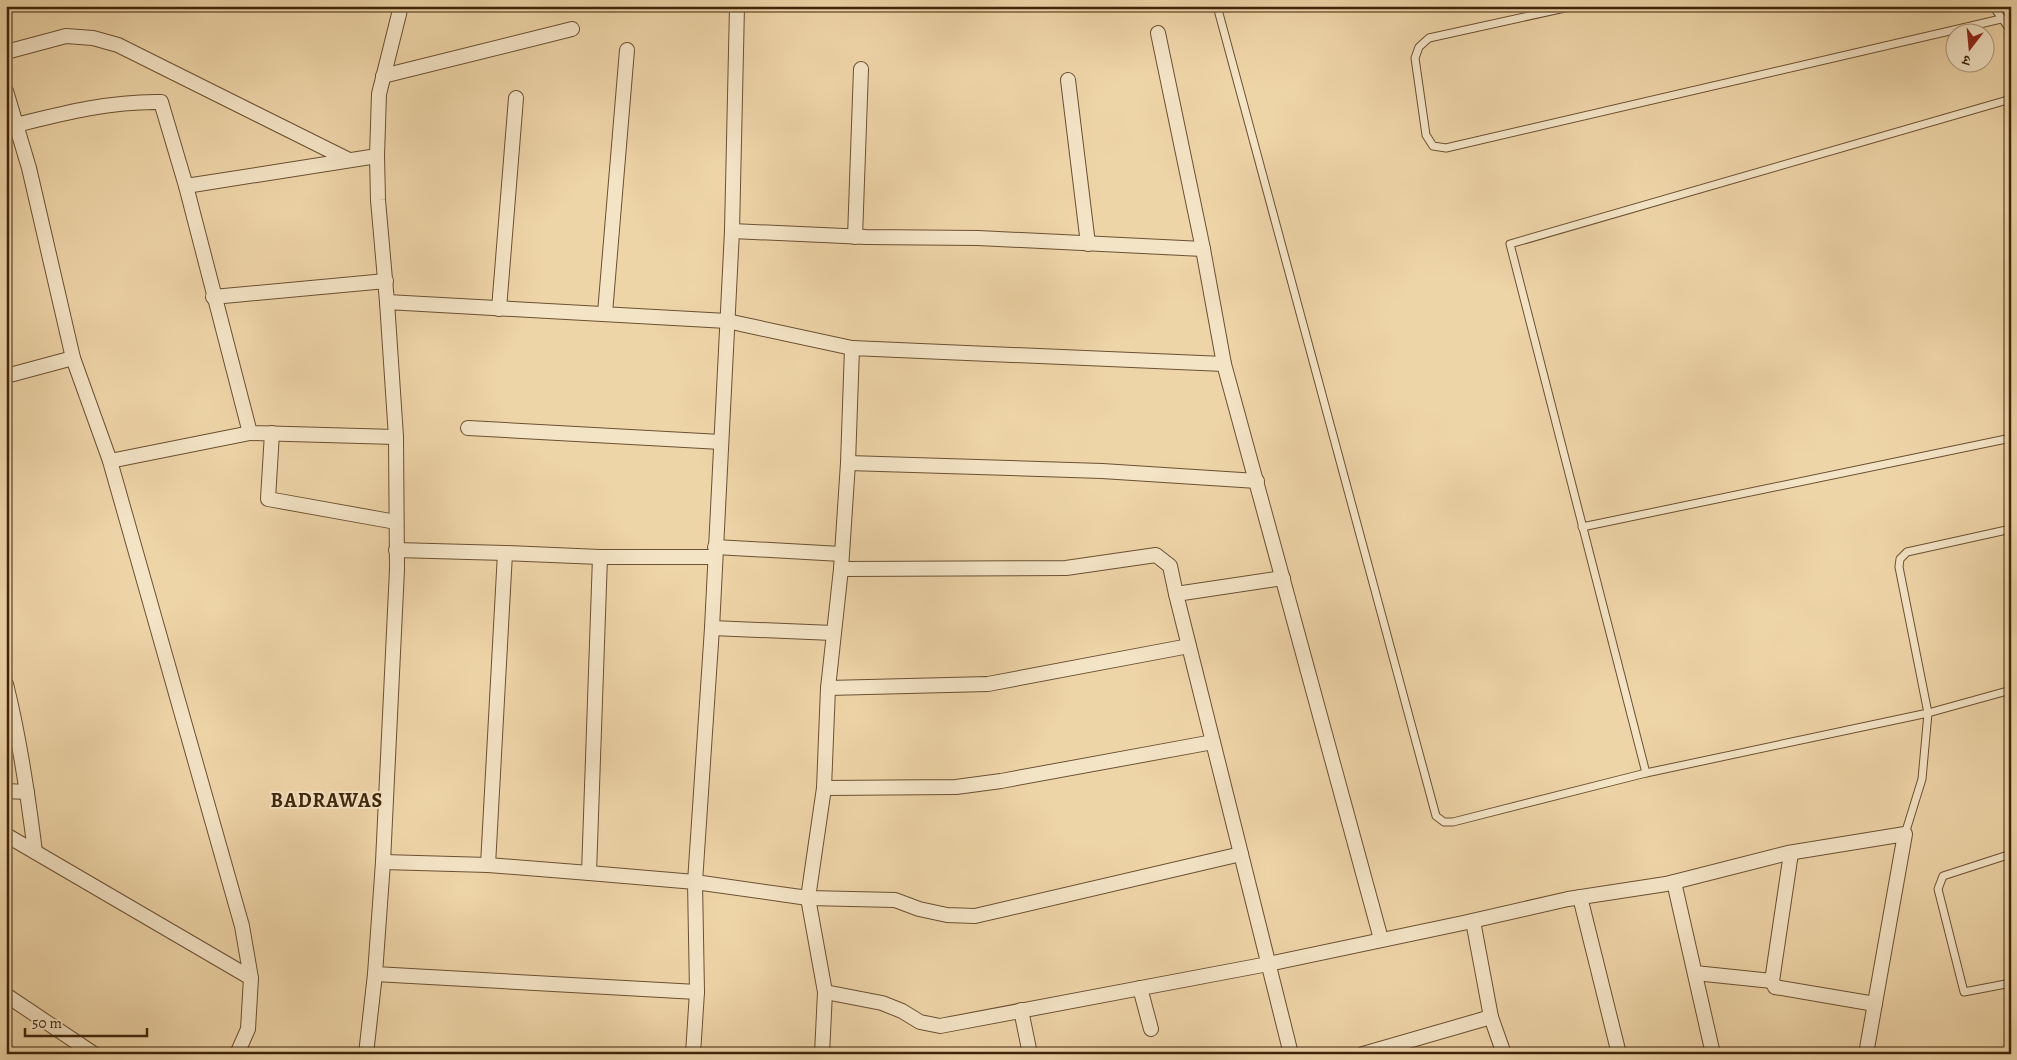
<svg xmlns="http://www.w3.org/2000/svg" width="2017" height="1060" font-family="Alegreya,'Noto Serif Devanagari',serif">
	<style>
		.lines { fill: none; stroke-linecap: round; stroke-linejoin: round }
		.lane-casing { stroke: #6b5132; stroke-width: 9 }
		.street-casing { stroke: #6b5132; stroke-width: 16 }
		.lane { stroke: #f4e4c6; stroke-width: 7 }
		.street { stroke: #f4e4c6; stroke-width: 14 }
		.labels { text-anchor: middle; dominant-baseline: central; stroke-width: 4; stroke-linejoin: round; paint-order: stroke }
		.district-label { font-size: 20px; font-weight: bold; letter-spacing: 1px; fill: #3f250a; stroke: #f4e4c6 }
	</style>
	<rect width="100%" height="100%" fill="#eed5a8"/>
	<filter id="stains"><feTurbulence type="fractalNoise" baseFrequency=".004" numOctaves="4"/><feColorMatrix values="0 0 0 0 .2 0 0 0 0 .09 0 0 0 0 .02 0 0 0 .5 -.17"/></filter>
	<radialGradient id="worn" r=".72"><stop offset=".6" stop-color="#630" stop-opacity="0"/><stop offset="1" stop-color="#630" stop-opacity=".3"/></radialGradient>
	<g class="lines">
		<defs>
			<g id="lane">
				<polyline points="1217,6 1436,816 1444,822 1453,822 1646,773 1928,713 2011,690"/>
				<polyline points="1574,6 1429,38 1419,47 1415,58 1426,135 1433,146 1446,148 2001,19"/>
				<polyline points="1993,6 2011,31"/>
				<polyline points="1582,527 2011,438"/>
				<polyline points="1646,773 1510,244 2011,99"/>
				<polyline points="1905,834 1922,779 1928,713 1899,567 1900,559 1907,552 2011,529"/>
				<polyline points="2011,854 1943,876 1938,889 1964,992 2011,983"/>
			</g>
			<g id="street">
				<polyline points="1158,33 1203,249 1224,364 1381,939"/>
				<polyline points="6,52 66,36 93,38 118,45 349,160"/>
				<polyline points="383,76 572,29"/>
				<polyline points="1068,80 1088,244"/>
				<polyline points="6,91 29,168 73,358 110,461 242,926 251,978 248,1029 237,1054"/>
				<path d="M 16,125 C 64,113 111,101 161,102 L 186,186 L 250,433 L 396,437"/>
				<polyline points="186,186 377,156"/>
				<polyline points="732,231 866,237 978,238 1203,249"/>
				<polyline points="855,237 861,69"/>
				<polyline points="213,297 386,281"/>
				<polyline points="387,302 378,200 377,156 379,94 401,6"/>
				<polyline points="499,309 516,98"/>
				<polyline points="605,313 627,50"/>
				<polyline points="6,376 73,358"/>
				<polyline points="468,428 721,442"/>
				<polyline points="272,433 268,499 396,522"/>
				<polyline points="110,461 250,433"/>
				<polyline points="848,463 1102,471 1257,481"/>
				<polyline points="715,547 841,554"/>
				<polyline points="396,550 505,553"/>
				<polyline points="841,569 848,463 852,348 1224,364"/>
				<polyline points="1176,594 1283,578"/>
				<polyline points="712,628 833,633"/>
				<path d="M 6,684 C 20,740 28,795 35,852"/>
				<polyline points="828,688 988,684 1189,646"/>
				<polyline points="824,788 956,787 1001,781 1213,742"/>
				<polyline points="6,791 27,792"/>
				<polyline points="6,835 251,978"/>
				<polyline points="1791,853 1772,981 1775,987 1875,1004"/>
				<polyline points="383,862 488,865 589,873 695,882 808,898 895,900 919,909 947,915 975,916 1241,854"/>
				<polyline points="488,865 505,553 600,557"/>
				<polyline points="589,873 600,557 714,557"/>
				<polyline points="1674,882 1713,1054"/>
				<polyline points="1580,897 1619,1054"/>
				<polyline points="1473,921 1491,1017 1504,1054"/>
				<polyline points="1695,973 1772,981"/>
				<polyline points="375,974 697,992"/>
				<polyline points="1140,988 1151,1029"/>
				<polyline points="825,992 882,1003 902,1011 920,1022 940,1026 1268,964 1463,923 1568,899 1666,884 1788,853 1905,834 1866,1054"/>
				<polyline points="6,995 94,1054"/>
				<polyline points="1021,1010 1030,1054"/>
				<polyline points="366,1054 375,974 383,862 397,569 396,437 387,302 727,321 852,348"/>
				<polyline points="693,1054 697,992 695,882 712,628 732,231 737,6"/>
				<polyline points="822,1054 825,992 808,898 824,788 828,688 841,569 1066,568 1156,555 1170,566 1176,594 1291,1054"/>
				<polyline points="1363,1054 1491,1017"/>
			</g>
		</defs>
		<!-- lane casing -->
		<use href="#lane" class="lane-casing"/>
		<!-- street casing -->
		<use href="#street" class="street-casing"/>
		<!-- lane -->
		<use href="#lane" class="lane"/>
		<!-- street -->
		<use href="#street" class="street"/>
	</g>
	<g class="labels">
		<!-- district labels -->
		<g class="district-label">
			<text x="327" y="800">BADRAWAS</text>
		</g>
	</g>
	<!-- margin -->
	<rect width="2017" height="1060" fill="none" stroke="#eed5a8" stroke-width="25"/>
	<rect x="8" y="8" width="2002" height="1045" fill="none" stroke="#3f250a" stroke-width="2.5"/>
	<rect x="12" y="12" width="1992" height="1035" fill="none" stroke="#3f250a"/>
	<!-- north arrow -->
	<g transform="translate(1970 48) rotate(196)"><circle r="24" fill="#f4e4c6" stroke="#ac987b"/>
	<path d="M0-4L9 19L0 12L-9 19Z" fill="#8f2418"/>
	<text y="-8" font-size="14" font-weight="bold" text-anchor="middle" fill="#3f250a">उ</text>
	</g>
	<!-- scale -->
	<path d="M25 1028v8h122v-8" fill="none" stroke="#3f250a" stroke-width="2.5"/>
	<text x="32" y="1028" font-size="15" fill="#3f250a" stroke="#f4e4c6" stroke-width="4" paint-order="stroke">50 m</text>
	<rect width="100%" height="100%" filter="url(#stains)"/>
	<rect width="100%" height="100%" fill="url(#worn)"/>
</svg>
